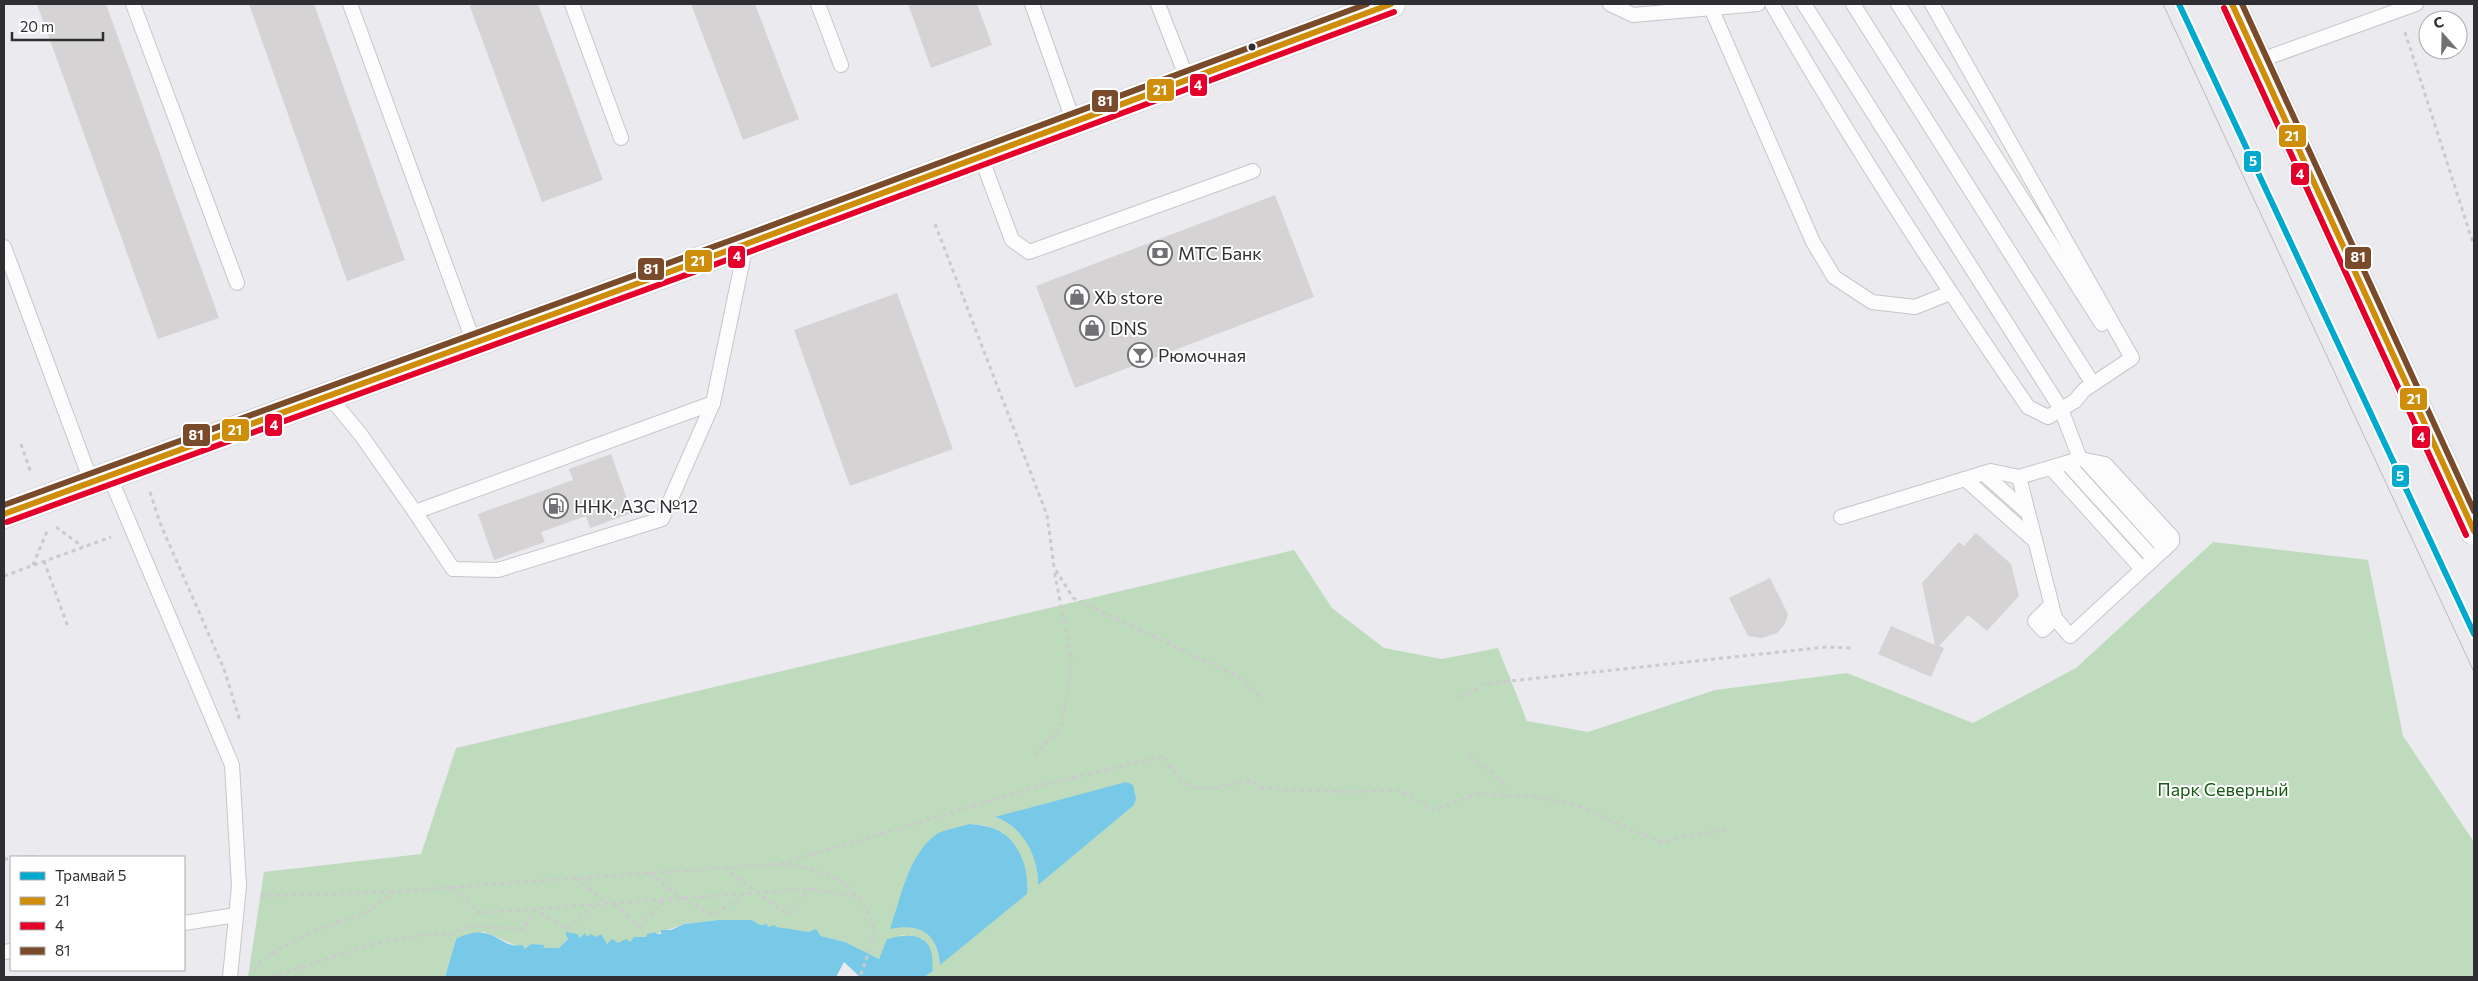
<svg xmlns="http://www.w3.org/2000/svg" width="2478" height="981" font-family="Commissioner,sans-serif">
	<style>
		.green { fill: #bedcbd; fill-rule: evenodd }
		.water { fill: #78c8e8 }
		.building { fill: #d5d3d4 }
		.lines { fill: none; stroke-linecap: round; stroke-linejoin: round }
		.service-casing { stroke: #c7c6ca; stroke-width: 16 }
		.secondary-casing { stroke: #c7c6ca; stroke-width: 29 }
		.primary-casing { stroke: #c7c6ca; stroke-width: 29 }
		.path { stroke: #cbcacc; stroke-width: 3; stroke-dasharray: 4 4; stroke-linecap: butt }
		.service { stroke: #fcfcfd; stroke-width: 14 }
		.secondary { stroke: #fcfcfd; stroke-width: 28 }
		.primary { stroke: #fcfcfd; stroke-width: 28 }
		.tram { stroke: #bcbcbd; stroke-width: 1 }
		.bus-1-casing { stroke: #fff; stroke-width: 10 }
		.bus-2-casing { stroke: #fff; stroke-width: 10 }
		.bus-3-casing { stroke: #fff; stroke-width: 10 }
		.bus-1 { stroke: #cf8e0a; stroke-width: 6 }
		.bus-2 { stroke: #e4002b; stroke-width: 6 }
		.bus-3 { stroke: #7a4b2a; stroke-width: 6 }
		.tram-1-casing { stroke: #fff; stroke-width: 10 }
		.tram-1 { stroke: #00a9ce; stroke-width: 6 }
		.bus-dot { fill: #2f2e32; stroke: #fff; stroke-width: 2 }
		.labels { text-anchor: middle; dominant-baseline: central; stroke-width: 4; stroke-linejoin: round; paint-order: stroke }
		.poi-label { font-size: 18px; fill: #2f2e32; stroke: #fff; text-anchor: start }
		.park-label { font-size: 18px; fill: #185915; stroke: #fff }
		.line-badge { stroke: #fff; stroke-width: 2 }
		.badge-label { font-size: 14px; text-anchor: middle; font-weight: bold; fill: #fff }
	</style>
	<rect width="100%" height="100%" fill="#ebeaef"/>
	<!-- green -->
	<path class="green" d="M 2213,542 L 2368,560 L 2403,736 L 2474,842 L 2474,977 L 924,977 L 933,971 L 923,939 L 902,935 L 879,959 L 845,942 L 821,936 L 818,931 L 809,933 L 768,927 L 767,924 L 760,925 L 752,920 L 718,920 L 684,924 L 656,934 L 655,932 L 647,934 L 646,937 L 634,937 L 630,942 L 607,944 L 596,937 L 580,939 L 566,933 L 568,939 L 559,948 L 543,948 L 544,945 L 531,944 L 524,949 L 484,932 L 456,939 L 445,977 L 248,977 L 264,872 L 421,854 L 456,748 L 1294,550 L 1332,608 L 1384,648 L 1442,659 L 1498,648 L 1527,721 L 1588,732 L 1715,690 L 1847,673 L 1973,723 L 2076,668 ZM 1135,791 L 1134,805 L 1038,884 C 1039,857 1023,825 996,817 ZM 970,824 L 987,826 L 1004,833 L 940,965 C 935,940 934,930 905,926 Z"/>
	<!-- water -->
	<g class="water">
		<path d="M 1126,782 L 1133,785 L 1136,798 L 1134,805 L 1038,885 C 1039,857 1022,825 995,817 Z"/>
		<path d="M 970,824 C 981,825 995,827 1004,834 C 1022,847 1029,873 1027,894 L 940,965 C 937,933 921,923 890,929 C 901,898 908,854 937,834 C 946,829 960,827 970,824 Z"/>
		<path d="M 718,920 L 752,920 L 760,925 L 767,924 L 768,927 L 775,925 L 776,927 L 809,932 L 816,929 L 821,936 L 845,942 L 879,959 L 887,939 C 902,935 925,931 931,951 C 933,957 932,965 933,971 L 924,977 L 860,977 L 844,962 L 836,977 L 445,977 L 456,939 C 495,920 498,950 523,945 L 524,949 L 531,944 L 545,945 L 543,948 L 559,948 L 568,939 L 565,932 L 577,934 L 580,938 L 585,933 L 587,937 L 591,934 L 596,937 L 601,934 L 607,944 L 612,939 L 618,943 L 626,939 L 630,942 L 634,937 L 646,937 L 647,934 L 655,932 L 657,934 L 661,934 L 661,930 L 671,930 L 684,924 Z"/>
	</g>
	<!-- building -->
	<g class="building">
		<polygon points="37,4 106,4 219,318 158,339"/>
		<polygon points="249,4 314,4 405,260 347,281"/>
		<polygon points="469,4 538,4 603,180 542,202"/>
		<polygon points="691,4 755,4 799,119 743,140"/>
		<polygon points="908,4 977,4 992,45 931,68"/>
		<polygon points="1275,195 1314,297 1075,388 1036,286"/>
		<polygon points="897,293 953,449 850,486 794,330"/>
		<polygon points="611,454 632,513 590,528 586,516 541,532 545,542 494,560 478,514 573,480 569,469"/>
		<polygon points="1976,533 2011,564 2019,596 1987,631 1968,615 1939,646 1944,648 1931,677 1878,654 1891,626 1935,645 1922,583 1959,542 1964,546"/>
		<polygon points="1770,578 1788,614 1785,624 1777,633 1762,638 1748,636 1729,598"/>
	</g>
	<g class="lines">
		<defs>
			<g id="service">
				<polyline points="133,4 237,283"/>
				<polyline points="350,4 474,343"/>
				<polyline points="572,4 621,138"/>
				<polyline points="818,4 841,65"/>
				<polyline points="1032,4 1074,123"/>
				<polyline points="1158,4 1188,81"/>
				<polyline points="1610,4 1633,15 1758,4"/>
				<path d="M 1772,4 C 1851,142 1938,276 2028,407 L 2048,417 L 2075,401 L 2084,390 L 2132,358 L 1932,4"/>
				<polyline points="1804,4 2061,409 2080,459 2105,464 2172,537 2172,542 2070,636 2055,618 2019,477 2080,459"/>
				<polyline points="1853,4 2093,384"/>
				<polyline points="1898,4 2102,324"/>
				<polyline points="1711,8 1813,242 1834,277 1872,302 1915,307 1950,293"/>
				<polyline points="2258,61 2416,4"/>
				<polyline points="981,157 1012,240 1029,252 1253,171"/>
				<polyline points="4,247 91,481"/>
				<polyline points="328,395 361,435 415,512 713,403 746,244"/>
				<polyline points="2085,460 2165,549"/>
				<polyline points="2067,463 2153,558"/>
				<polyline points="2051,468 2142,569"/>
				<polyline points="1983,473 2027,512"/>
				<polyline points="109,475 232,765 239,886 230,977"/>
				<polyline points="1965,479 2035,541"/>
				<polyline points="415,512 453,569 498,570 662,519 713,403"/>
				<polyline points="1841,517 1991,471 2019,477"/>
				<polyline points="2051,605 2035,621 2043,630 2055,618"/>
				<polyline points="184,923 236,915"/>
				<polyline points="4,952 11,951"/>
			</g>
			<polyline id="secondary" points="4,514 746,244 1391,4"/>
			<polyline id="primary" points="2232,4 2474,531"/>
		</defs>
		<!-- service casing -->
		<use href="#service" class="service-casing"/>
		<!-- secondary casing -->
		<use href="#secondary" class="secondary-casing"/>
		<!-- primary casing -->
		<use href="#primary" class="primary-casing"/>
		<!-- path -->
		<g class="path">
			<polyline points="2405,32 2474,246"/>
			<polyline points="935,224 1047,515 1054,567 1073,598 1241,678 1263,699"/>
			<polyline points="21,444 31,473"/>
			<polyline points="150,492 160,523 224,669 240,721"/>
			<polyline points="56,527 83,547"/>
			<polyline points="44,561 68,627"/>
			<polyline points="33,565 48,529"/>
			<polyline points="4,576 111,537"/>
			<polyline points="1460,697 1472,692 1483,684 1826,647 1852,648"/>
			<polyline points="1034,756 1062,724 1072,662 1054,570"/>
			<polyline points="1470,757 1491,772 1507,789"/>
			<polyline points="23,857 38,857"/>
			<polyline points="4,859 11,859"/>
			<path d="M 781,864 L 1042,785 L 1164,756 C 1189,803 1207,788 1251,780 L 1260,787 L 1277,789 L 1353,792 L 1399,790 L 1434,810 L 1478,794 L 1529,796 L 1571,803 L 1663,843 L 1677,837 L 1726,830"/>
			<polyline points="724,868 788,915 810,889"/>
			<polyline points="649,873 683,899 714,915 744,894"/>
			<polyline points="576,878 608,904"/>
			<path d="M 452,887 L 781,864 C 814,868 832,872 857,895"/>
			<polyline points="260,896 391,892"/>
			<polyline points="614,904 640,926 663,901"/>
			<polyline points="254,970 260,962 279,949 318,929 370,911 392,892 452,887 479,913 810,889 858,896 868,912 875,933 860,977"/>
			<polyline points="271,977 377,943 421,935 451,934 468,926 523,929 536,910 568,929 593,906"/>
			<polyline points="2423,977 2427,977"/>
		</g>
		<!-- service -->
		<use href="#service" class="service"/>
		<!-- secondary -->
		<use href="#secondary" class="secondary"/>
		<!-- primary -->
		<use href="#primary" class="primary"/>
		<!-- tram -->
		<polyline class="tram" points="2163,4 2474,672"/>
		<defs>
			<g id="bus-1">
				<polyline points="2232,4 2474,531"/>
				<polyline points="4,514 746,244 1391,4"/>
			</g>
			<g id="bus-2">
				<polyline points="2224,8 2466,535"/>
				<polyline points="7,522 749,252 1394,12"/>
			</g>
			<g id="bus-3">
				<polyline points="2242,4 2474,511"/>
				<polyline points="4,505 743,236 1367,4"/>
			</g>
		</defs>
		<!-- bus-1 casing -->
		<use href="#bus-1" class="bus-1-casing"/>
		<!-- bus-2 casing -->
		<use href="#bus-2" class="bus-2-casing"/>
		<!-- bus-3 casing -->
		<use href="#bus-3" class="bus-3-casing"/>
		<!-- bus-1 -->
		<use href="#bus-1" class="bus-1"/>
		<!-- bus-2 -->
		<use href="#bus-2" class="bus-2"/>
		<!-- bus-3 -->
		<use href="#bus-3" class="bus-3"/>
		<defs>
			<polyline id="tram-1" points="2179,4 2474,634"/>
		</defs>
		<!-- tram-1 casing -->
		<use href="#tram-1" class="tram-1-casing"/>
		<!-- tram-1 -->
		<use href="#tram-1" class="tram-1"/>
	</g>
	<!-- icons -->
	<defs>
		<symbol id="bank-ring" viewBox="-11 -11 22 22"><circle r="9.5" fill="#fff" stroke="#717074" stroke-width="1.5"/><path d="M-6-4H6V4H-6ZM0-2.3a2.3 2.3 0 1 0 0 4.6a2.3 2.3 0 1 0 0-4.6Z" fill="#717074"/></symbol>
		<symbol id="shop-ring" viewBox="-11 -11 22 22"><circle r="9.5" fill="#fff" stroke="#717074" stroke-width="1.5"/><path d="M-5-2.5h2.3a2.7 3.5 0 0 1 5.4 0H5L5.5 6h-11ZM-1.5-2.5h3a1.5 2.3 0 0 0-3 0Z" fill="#717074"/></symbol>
		<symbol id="bar-ring" viewBox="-11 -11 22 22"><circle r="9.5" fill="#fff" stroke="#717074" stroke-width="1.5"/><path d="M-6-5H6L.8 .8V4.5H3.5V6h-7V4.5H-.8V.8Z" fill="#717074"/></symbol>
		<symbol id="fuel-ring" viewBox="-11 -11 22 22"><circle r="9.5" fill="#fff" stroke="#717074" stroke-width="1.5"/><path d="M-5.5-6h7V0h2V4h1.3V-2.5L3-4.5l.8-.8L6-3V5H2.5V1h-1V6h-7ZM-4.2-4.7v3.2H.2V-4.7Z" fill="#717074"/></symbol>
	</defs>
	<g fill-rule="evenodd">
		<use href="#bank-ring" x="1146" y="239" width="28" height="28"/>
		<use href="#shop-ring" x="1063" y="283" width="28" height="28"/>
		<use href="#shop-ring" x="1078" y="314" width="28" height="28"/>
		<use href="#bar-ring" x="1126" y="341" width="28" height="28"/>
		<use href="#fuel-ring" x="542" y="492" width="28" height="28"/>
	</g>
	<!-- markers -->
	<circle class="bus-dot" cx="1252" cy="47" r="4.5"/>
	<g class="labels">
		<!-- poi labels -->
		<g class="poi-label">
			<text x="1178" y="253">МТС Банк</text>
			<text x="1094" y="297">Xb store</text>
			<text x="1110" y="328">DNS</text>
			<text x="1158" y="355">Рюмочная</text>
			<text x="574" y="506">ННК, АЗС №12</text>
		</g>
		<!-- park labels -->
		<g class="park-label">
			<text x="2223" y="789">Парк Северный</text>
		</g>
	</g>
	<g class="line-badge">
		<rect x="1189" y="73" width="19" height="24" rx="5" fill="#e4002b"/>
		<rect x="1146" y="78" width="29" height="24" rx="5" fill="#cf8e0a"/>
		<rect x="1091" y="89" width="28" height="24" rx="5" fill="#7a4b2a"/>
		<rect x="2278" y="124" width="29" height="24" rx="5" fill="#cf8e0a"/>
		<rect x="2243" y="150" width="19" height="23" rx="5" fill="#00a9ce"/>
		<rect x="2290" y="162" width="20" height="24" rx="5" fill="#e4002b"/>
		<rect x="727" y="245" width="19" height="24" rx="5" fill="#e4002b"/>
		<rect x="2344" y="246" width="28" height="24" rx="5" fill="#7a4b2a"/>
		<rect x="684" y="249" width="29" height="24" rx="5" fill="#cf8e0a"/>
		<rect x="637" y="257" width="28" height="24" rx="5" fill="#7a4b2a"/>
		<rect x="2399" y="387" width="29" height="24" rx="5" fill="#cf8e0a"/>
		<rect x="264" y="413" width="19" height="24" rx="5" fill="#e4002b"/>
		<rect x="221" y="418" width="29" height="24" rx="5" fill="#cf8e0a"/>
		<rect x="182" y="423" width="29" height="24" rx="5" fill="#7a4b2a"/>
		<rect x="2411" y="425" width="20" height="24" rx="5" fill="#e4002b"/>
		<rect x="2391" y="464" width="19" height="24" rx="5" fill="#00a9ce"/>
	</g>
	<g class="badge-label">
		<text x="1198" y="90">4</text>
		<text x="1160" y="95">21</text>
		<text x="1105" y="106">81</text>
		<text x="2292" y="141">21</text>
		<text x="2253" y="166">5</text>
		<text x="2300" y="179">4</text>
		<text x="737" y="261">4</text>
		<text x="2358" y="262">81</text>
		<text x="698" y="266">21</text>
		<text x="651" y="274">81</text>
		<text x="2414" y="404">21</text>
		<text x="274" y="430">4</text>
		<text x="235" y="435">21</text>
		<text x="196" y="440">81</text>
		<text x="2421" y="442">4</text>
		<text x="2400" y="481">5</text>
	</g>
	<!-- border -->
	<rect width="2478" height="981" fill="none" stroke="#2f2e32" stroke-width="10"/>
	<!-- legend -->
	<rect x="10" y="856" width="175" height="115" fill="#ffffff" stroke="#acabad"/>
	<rect x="20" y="872" width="25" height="8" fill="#00a9ce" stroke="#acabad"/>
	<text x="55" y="881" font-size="15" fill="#2f2e32">Трамвай 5</text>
	<rect x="20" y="897" width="25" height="8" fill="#cf8e0a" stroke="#acabad"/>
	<text x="55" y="906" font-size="15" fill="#2f2e32">21</text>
	<rect x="20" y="922" width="25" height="8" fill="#e4002b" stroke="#acabad"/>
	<text x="55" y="931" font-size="15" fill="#2f2e32">4</text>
	<rect x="20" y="947" width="25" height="8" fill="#7a4b2a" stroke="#acabad"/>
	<text x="55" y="956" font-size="15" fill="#2f2e32">81</text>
	<!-- north arrow -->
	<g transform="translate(2443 35) rotate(340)"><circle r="24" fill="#ffffff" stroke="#acabad"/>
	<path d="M0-4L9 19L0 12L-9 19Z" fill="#717074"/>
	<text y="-8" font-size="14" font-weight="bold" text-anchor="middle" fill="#2f2e32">С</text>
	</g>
	<!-- scale -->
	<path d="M12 32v8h91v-8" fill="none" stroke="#2f2e32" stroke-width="2.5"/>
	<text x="20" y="32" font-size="15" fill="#2f2e32" stroke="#ffffff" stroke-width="4" paint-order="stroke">20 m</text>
</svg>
